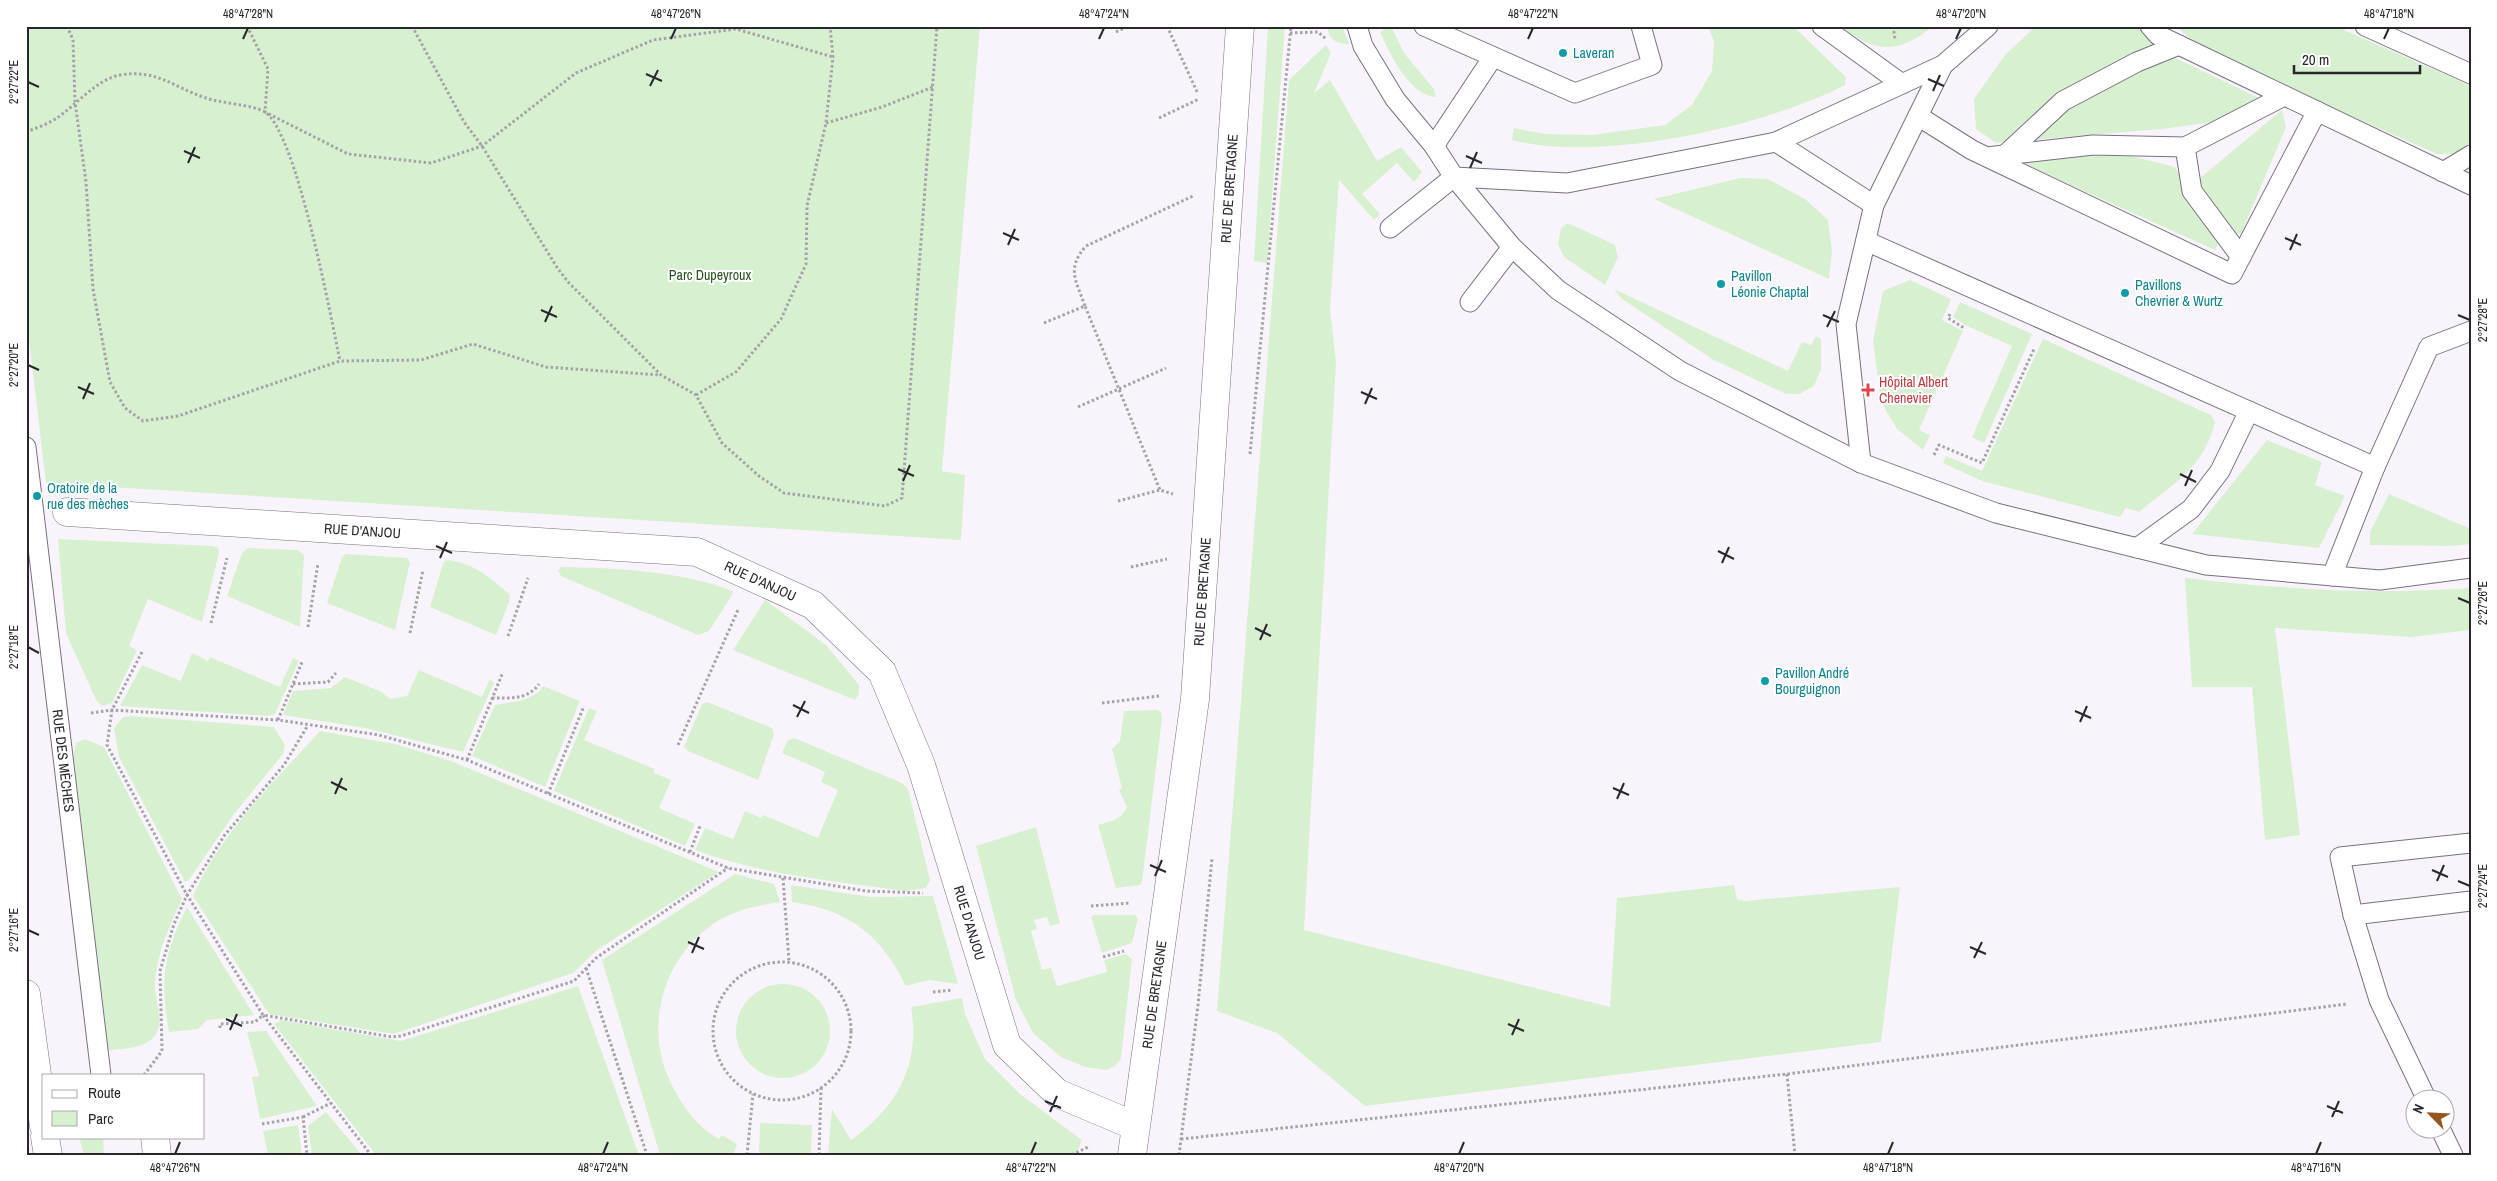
<svg xmlns="http://www.w3.org/2000/svg" width="2497" height="1181" font-family="'Archivo Narrow',sans-serif">
	<style>
		.green { fill: #d7f1d0 }
		.lines { fill: none; stroke-linecap: round; stroke-linejoin: round }
		.lane-casing { stroke: #797082; stroke-width: 21 }
		.street-casing { stroke: #797082; stroke-width: 29 }
		.primary-casing { stroke: #797082; stroke-width: 29 }
		.path { stroke: #a6a2a9; stroke-width: 3; stroke-dasharray: 2.5 2.5; stroke-linecap: butt }
		.lane { stroke: #fff; stroke-width: 19 }
		.street { stroke: #fff; stroke-width: 28 }
		.primary { stroke: #fff; stroke-width: 28 }
		.ticks { fill: none; stroke: #2a262d; stroke-width: 2 }
		.culture-dot { fill: #0f9aa8; stroke: #fff; stroke-width: 2 }
		.health-dot { fill: #e0444e; stroke: #fff; stroke-width: 2 }
		.labels { text-anchor: middle; dominant-baseline: central; stroke-width: 4; stroke-linejoin: round; paint-order: stroke }
		.culture-label { font-size: 14px; fill: #0d838f; stroke: #fff; text-anchor: start }
		.street-label { font-size: 14px; fill: #2a262d; stroke: #fff }
		.park-label { font-size: 14px; fill: #28521d; stroke: #fff }
		.health-label { font-size: 14px; fill: #be3a42; stroke: #fff; text-anchor: start }
		.neatline { fill: none; stroke: #2a262d; stroke-width: 2 }
		.ticks-label { font-size: 12px; text-anchor: middle; fill: #2a262d }
	</style>
	<rect width="100%" height="100%" fill="#f9f4fc"/>
	<!-- green -->
	<g class="green">
		<polygon points="26,26 980,26 942,471 965,475 961,540 46,483 26,315"/>
		<polygon points="1268,26 1285,26 1267,263 1254,261"/>
		<path d="M 1328,26 L 1342,26 L 1349,44 C 1337,44 1327,39 1328,26 Z"/>
		<path d="M 1391,26 L 1404,53 L 1434,89 L 1436,97 C 1411,97 1389,53 1380,32 Z"/>
		<path d="M 1708,26 L 1793,26 L 1846,77 L 1845,85 C 1764,127 1600,163 1512,140 L 1514,128 L 1546,134 L 1592,135 L 1665,125 L 1692,105 L 1712,71 L 1714,42 Z"/>
		<path d="M 1841,26 L 1933,26 C 1899,54 1876,54 1841,26 Z"/>
		<polygon points="2036,26 2140,26 2167,54 2261,99 2214,122 2161,129 1996,143 1976,129 1974,99 2005,55"/>
		<polygon points="2175,26 2335,26 2471,86 2471,144 2458,154 2437,154 2205,51"/>
		<polygon points="1326,45 1331,53 1314,93 1330,80 1377,161 1401,147 1422,172 1414,182 1397,163 1362,194 1380,214 1374,220 1339,180 1330,308 1336,362 1304,930 1610,1007 1617,898 1734,885 1737,899 1745,901 1900,887 1881,1042 1365,1106 1277,1033 1217,1011 1289,80"/>
		<polygon points="2282,110 2286,127 2241,234 2233,235 2199,192 2200,178"/>
		<polygon points="2119,153 2175,167 2218,243 2215,250 2022,163 2069,155"/>
		<polygon points="1740,178 1768,179 1805,199 1828,220 1832,251 1829,279 1654,199"/>
		<polygon points="1568,223 1615,245 1618,257 1605,285 1564,257 1558,244 1561,228"/>
		<polygon points="1910,280 1951,299 1942,320 1963,331 1919,430 1930,435 1923,450 1897,429 1881,402 1873,341 1883,291"/>
		<polygon points="1614,289 1788,371 1802,342 1811,345 1816,336 1821,339 1821,369 1814,386 1799,394 1786,394 1712,359 1622,299"/>
		<polygon points="1960,302 2032,334 1984,443 1972,437 2012,346 1965,325 1953,317"/>
		<path d="M 2043,339 L 2211,415 L 2215,422 C 2204,468 2173,484 2139,512 L 2126,508 L 2120,517 L 1982,481 L 1943,463 L 1946,456 L 1982,471 Z"/>
		<polygon points="2267,440 2322,462 2315,485 2345,496 2319,548 2192,534"/>
		<polygon points="2389,494 2471,529 2471,544 2452,546 2370,545 2370,532"/>
		<polygon points="58,539 213,546 218,548 219,553 202,622 148,599 129,646 137,650 112,703 102,706 96,700 66,633"/>
		<polygon points="248,548 298,550 304,555 300,627 227,596 242,553"/>
		<polygon points="346,554 407,558 410,562 395,630 327,603 342,557"/>
		<path d="M 448,560 C 474,563 491,578 510,595 L 509,602 L 496,635 L 430,607 L 444,561 Z"/>
		<path d="M 561,567 C 615,568 682,571 733,591 L 732,595 L 709,631 L 698,635 L 561,576 L 558,570 Z"/>
		<path d="M 2185,578 C 2281,589 2374,595 2471,588 L 2471,630 L 2410,637 L 2275,628 L 2300,835 L 2265,840 L 2252,687 L 2192,687 Z"/>
		<polygon points="765,600 826,645 859,685 859,694 855,700 733,650"/>
		<polygon points="192,653 208,661 210,657 280,687 293,658 299,661 275,714 268,716 120,706 142,665 181,681"/>
		<polygon points="419,670 482,697 490,679 494,683 463,752 365,728 283,715 293,691 331,688 345,677 382,692 390,699 407,696"/>
		<path d="M 543,686 L 580,701 L 545,787 L 472,756 L 495,705 C 513,701 533,702 543,686 Z"/>
		<polygon points="707,702 772,728 774,734 758,780 688,751 684,747 702,704"/>
		<polygon points="589,708 597,711 584,740 655,769 654,773 671,780 659,808 695,824 685,846 554,791"/>
		<path d="M 1157,710 L 1161,712 L 1162,719 L 1142,882 L 1140,885 L 1116,888 L 1098,825 C 1111,821 1120,821 1127,807 L 1119,790 L 1122,788 L 1112,749 L 1120,741 L 1124,711 Z"/>
		<polygon points="131,716 274,727 285,745 283,754 234,814 189,880 185,882 119,757 114,728 123,717"/>
		<path d="M 320,731 L 395,744 L 451,761 L 719,872 L 597,950 L 573,973 L 394,1034 L 269,1014 L 193,896 C 221,832 274,782 320,731 Z"/>
		<path d="M 794,738 L 902,783 L 908,789 L 930,880 L 926,888 L 906,891 C 835,881 762,875 695,850 L 705,828 L 733,839 L 745,811 L 761,818 L 763,815 L 818,838 L 838,790 L 821,782 L 825,772 L 782,753 L 788,740 Z"/>
		<path d="M 85,739 L 104,747 L 182,899 C 170,925 157,952 155,982 C 154,999 166,1023 154,1037 C 143,1049 123,1048 107,1051 L 73,768 L 73,756 L 76,743 Z"/>
		<polygon points="1036,827 1060,923 1050,926 1047,917 1034,920 1037,929 1031,931 1042,970 1051,968 1057,986 1107,972 1104,960 1126,954 1132,959 1121,1059 1115,1066 1106,1070 1085,1067 1061,1057 1033,1033 1016,1000 976,846"/>
		<path d="M 735,874 L 774,884 L 780,902 C 760,905 739,909 721,919 C 662,953 641,1031 674,1089 C 685,1110 698,1127 719,1139 L 722,1135 L 737,1144 L 733,1155 L 660,1155 L 602,960 Z"/>
		<path d="M 791,885 L 871,897 L 933,896 L 958,984 L 929,980 L 906,986 C 881,935 849,910 792,902 Z"/>
		<path d="M 187,907 L 254,1015 L 207,1020 L 198,1029 L 169,1032 C 160,980 163,955 187,907 Z"/>
		<polygon points="1094,915 1135,915 1138,919 1132,943 1102,953 1091,917"/>
		<circle cx="783" cy="1031" r="47"/>
		<polygon points="578,986 639,1155 376,1155 274,1024 281,1020 401,1041"/>
		<path d="M 962,998 L 965,1014 L 985,1059 L 1020,1094 L 1082,1140 L 1077,1152 L 1071,1155 L 828,1155 L 832,1109 L 851,1140 C 897,1107 921,1064 911,1007 Z"/>
		<polygon points="266,1031 317,1106 260,1119 252,1077 259,1076 247,1032"/>
		<polygon points="326,1112 362,1155 312,1155 308,1126"/>
		<polygon points="760,1123 812,1125 811,1155 759,1155"/>
		<polygon points="298,1125 302,1155 268,1155 263,1131"/>
		<polygon points="79,1137 103,1137 104,1155 84,1155"/>
	</g>
	<g class="lines">
		<defs>
			<g id="lane">
				<polyline points="1357,26 1363,46 1395,99 1434,146 1454,177 1512,247 1558,290 1680,371 1861,463 1996,513 2206,565 2380,580 2471,568"/>
				<polyline points="1424,26 1575,93 1652,65 1641,26"/>
				<polyline points="1822,26 1902,84"/>
				<polyline points="2150,26 2158,35 2471,185"/>
				<polyline points="2365,26 2471,74"/>
				<polyline points="1918,116 1972,150 2232,274 2317,111"/>
				<polyline points="1776,142 1874,205 1943,65"/>
				<polyline points="1434,146 1493,57"/>
				<polyline points="2185,147 2192,191 2241,257"/>
				<polyline points="2005,155 2063,101 2137,62 2179,45"/>
				<polyline points="1987,157 2093,145 2185,147 2284,96"/>
				<polyline points="2443,172 2471,155"/>
				<polyline points="1390,228 1454,177 1567,183 1776,142 1943,65 1988,26"/>
				<polyline points="1866,241 2375,467 2332,576"/>
				<polyline points="1470,302 1512,247"/>
				<path id="s1" d="M 26,447 L 101,1075"/>
				<polyline points="1861,463 1846,324 1874,205"/>
				<polyline points="2375,467 2429,347 2471,331"/>
				<polyline points="2137,548 2191,509 2220,471 2249,411"/>
				<polyline points="2353,915 2471,901"/>
				<polyline points="2426,1098 2379,1000 2353,915 2340,857 2471,843"/>
				<polyline points="2440,1128 2453,1155"/>
			</g>
			<g id="street">
				<path id="s2" d="M 67,512 L 697,552 L 813,605 L 882,672 L 921,765 L 1007,1045 L 1057,1093 L 1135,1126"/>
				<polyline points="155,1137 157,1155"/>
				<path id="s3" d="M 1132,1155 L 1195,699 L 1240,26"/>
			</g>
			<g id="primary">
				<polyline points="26,994 44,1126"/>
				<polyline points="45,1137 48,1155"/>
			</g>
		</defs>
		<!-- lane casing -->
		<use href="#lane" class="lane-casing"/>
		<!-- street casing -->
		<use href="#street" class="street-casing"/>
		<!-- primary casing -->
		<use href="#primary" class="primary-casing"/>
		<!-- path -->
		<g class="path">
			<polyline points="67,26 73,40 75,102 86,182 93,289 110,382 125,408 143,421 178,416 340,361 421,360 473,344 546,367 660,375"/>
			<polyline points="247,26 268,69 265,112 348,154 431,163 482,146 576,73 653,40 736,29 833,57"/>
			<polyline points="412,26 464,122 482,146 558,269 569,283 661,375 696,395 722,443 759,476 784,493 885,506 902,498 937,26"/>
			<polyline points="1167,26 1198,94"/>
			<polyline points="1893,26 1895,39"/>
			<polyline points="1116,32 1128,26"/>
			<polyline points="1290,33 1318,32 1326,39"/>
			<polyline points="1159,118 1199,99"/>
			<polyline points="826,123 882,107 933,87"/>
			<path d="M 26,132 C 36,128 48,124 57,118 C 75,106 97,79 120,75 C 158,69 172,87 206,98 C 220,103 254,105 265,112 C 297,134 331,318 340,361"/>
			<path d="M 1085,306 C 1076,280 1066,269 1086,246 L 1193,196"/>
			<polyline points="1950,314 1948,318 1964,328"/>
			<polyline points="1044,323 1085,306 1160,490"/>
			<polyline points="696,395 736,372 781,319 806,264 807,206 826,123 833,57 830,26"/>
			<polyline points="1078,407 1166,368"/>
			<polyline points="1250,454 1291,26"/>
			<polyline points="1934,455 1939,445 1982,463 2034,349"/>
			<polyline points="1118,501 1160,490 1173,494"/>
			<polyline points="1131,567 1167,559"/>
			<polyline points="211,623 227,558"/>
			<polyline points="308,627 318,563"/>
			<polyline points="410,633 423,570"/>
			<polyline points="508,636 528,578"/>
			<polyline points="142,652 112,710 107,745 187,895 263,1015 392,1037 401,1036 574,981 596,958 728,868"/>
			<polyline points="293,684 328,682 336,673"/>
			<path d="M 492,698 C 510,698 528,700 539,684"/>
			<polyline points="1102,703 1159,696"/>
			<polyline points="91,713 112,710 278,720 379,735 467,760 728,868 866,891 923,893"/>
			<polyline points="278,720 302,662"/>
			<polyline points="678,745 738,610"/>
			<polyline points="467,760 503,672"/>
			<polyline points="548,794 584,706"/>
			<polyline points="690,852 700,826"/>
			<polyline points="783,878 789,961"/>
			<polyline points="1091,906 1130,903"/>
			<polyline points="1103,957 1124,951"/>
			<circle cx="782" cy="1031" r="69"/>
			<polyline points="586,968 647,1155"/>
			<polyline points="933,992 953,990"/>
			<polyline points="220,1028 220,1024 255,1022 263,1015 371,1155"/>
			<polyline points="1787,1074 1795,1155"/>
			<polyline points="144,1075 162,1051 160,971 174,924 187,895 224,836 284,765 308,725"/>
			<polyline points="303,1117 331,1103"/>
			<polyline points="262,1124 303,1117 307,1155"/>
			<polyline points="1181,1139 1787,1074 2347,1004"/>
			<polyline points="747,1155 753,1094"/>
			<polyline points="819,1155 821,1088"/>
			<polyline points="1072,1155 1090,1146"/>
			<polyline points="1179,1155 1198,1005 1212,858"/>
		</g>
		<!-- lane -->
		<use href="#lane" class="lane"/>
		<!-- street -->
		<use href="#street" class="street"/>
		<!-- primary -->
		<use href="#primary" class="primary"/>
	</g>
	<!-- ticks -->
	<path class="ticks" d="M 243,39 L 248,28M 671,39 L 676,28M 1099,39 L 1104,28M 1528,39 L 1533,28M 1956,39 L 1961,28M 2384,39 L 2389,28M 646,74 L 662,81M 1928,79 L 1944,86M 28,82 L 39,87M 650,86 L 658,70M 1933,91 L 1940,75M 184,151 L 200,158M 1466,156 L 1482,163M 188,163 L 195,147M 1470,168 L 1477,152M 1003,233 L 1019,240M 2285,238 L 2301,245M 1008,245 L 1015,229M 2290,250 L 2297,234M 541,310 L 557,317M 1823,315 L 1839,322M 2458,315 L 2470,320M 545,322 L 552,306M 1827,327 L 1835,311M 28,365 L 39,370M 78,387 L 94,394M 1361,392 L 1377,399M 83,399 L 90,383M 1365,404 L 1372,388M 898,469 L 914,476M 2180,474 L 2196,482M 903,481 L 910,465M 2185,486 L 2192,470M 436,546 L 452,553M 1718,551 L 1734,559M 440,558 L 447,542M 1722,563 L 1729,547M 2458,598 L 2470,603M 1255,628 L 1271,636M 1260,640 L 1267,624M 28,647 L 39,653M 793,705 L 809,713M 2075,711 L 2091,718M 797,717 L 805,701M 2080,722 L 2087,706M 331,782 L 347,790M 1613,788 L 1629,795M 335,794 L 342,778M 1617,799 L 1624,783M 1150,865 L 1166,872M 2432,870 L 2448,877M 1155,876 L 1162,860M 2437,881 L 2444,865M 2458,881 L 2470,886M 28,930 L 39,935M 688,942 L 704,949M 1970,947 L 1986,954M 692,953 L 699,937M 1974,958 L 1982,942M 226,1019 L 242,1026M 1508,1024 L 1524,1031M 230,1030 L 237,1014M 1512,1035 L 1519,1019M 1045,1101 L 1061,1108M 2327,1106 L 2343,1113M 1050,1112 L 1057,1096M 2332,1117 L 2339,1101M 175,1154 L 180,1142M 603,1154 L 608,1142M 1031,1154 L 1036,1142M 1459,1154 L 1464,1142M 1888,1154 L 1893,1142M 2316,1154 L 2321,1142"/>
	<!-- markers -->
	<g class="culture-dot">
		<circle cx="1563" cy="53" r="5"/>
		<circle cx="1721" cy="284" r="5"/>
		<circle cx="2125" cy="293" r="5"/>
		<circle cx="37" cy="496" r="5"/>
		<circle cx="1765" cy="681" r="5"/>
	</g>
	<path class="health-dot" d="M1865.5 382.5h5v5h5v5h-5v5h-5v-5h-5v-5h5z"/>
	<g class="labels">
		<!-- culture labels -->
		<g class="culture-label">
			<text x="1573" y="53">Laveran</text>
			<text x="1731" y="276">Pavillon<tspan x="1731" dy="16">Léonie Chaptal</tspan></text>
			<text x="2135" y="285">Pavillons<tspan x="2135" dy="16">Chevrier &amp; Wurtz</tspan></text>
			<text x="47" y="488">Oratoire de la<tspan x="47" dy="16">rue des mèches</tspan></text>
			<text x="1775" y="673">Pavillon André<tspan x="1775" dy="16">Bourguignon</tspan></text>
		</g>
		<!-- street labels -->
		<g class="street-label">
			<text stroke="none"><textPath href="#s3" startOffset="972">RUE DE BRETAGNE</textPath></text>
			<text stroke="none"><textPath href="#s2" startOffset="296">RUE D'ANJOU</textPath></text>
			<text stroke="none"><textPath href="#s2" startOffset="701">RUE D'ANJOU</textPath></text>
			<text stroke="none"><textPath href="#s3" startOffset="568">RUE DE BRETAGNE</textPath></text>
			<text stroke="none"><textPath href="#s1" startOffset="316">RUE DES MÈCHES</textPath></text>
			<text stroke="none"><textPath href="#s2" startOffset="1121">RUE D'ANJOU</textPath></text>
			<text stroke="none"><textPath href="#s3" startOffset="162">RUE DE BRETAGNE</textPath></text>
		</g>
		<!-- park labels -->
		<g class="park-label">
			<text x="710" y="275">Parc Dupeyroux</text>
		</g>
		<!-- health labels -->
		<g class="health-label">
			<text x="1879" y="382">Hôpital Albert<tspan x="1879" dy="16">Chenevier</tspan></text>
		</g>
	</g>
	<!-- border -->
	<rect width="2497" height="1181" fill="none" stroke="#ffffff" stroke-width="55"/>
	<!-- legend -->
	<rect x="42" y="1074" width="162" height="65" fill="#ffffff" stroke="#aaa8ab"/>
	<rect x="52" y="1090" width="25" height="8" fill="#ffffff" stroke="#aaa8ab"/>
	<text x="88" y="1098" font-size="15" fill="#2a262d">Route</text>
	<rect x="52" y="1111" width="25" height="15" fill="#d7f1d0" stroke="#aaa8ab"/>
	<text x="88" y="1124" font-size="15" fill="#2a262d">Parc</text>
	<!-- north arrow -->
	<g transform="translate(2430 1114) rotate(294)"><circle r="24" fill="#ffffff" stroke="#aaa8ab"/>
	<path d="M0-4L9 19L0 12L-9 19Z" fill="#975621"/>
	<text y="-8" font-size="14" font-weight="bold" text-anchor="middle" fill="#2a262d">N</text>
	</g>
	<!-- scale -->
	<path d="M2294 65v8h126v-8" fill="none" stroke="#2a262d" stroke-width="2.5"/>
	<text x="2302" y="65" font-size="15" fill="#2a262d" stroke="#ffffff" stroke-width="4" paint-order="stroke">20 m</text>
	<rect x="28" y="28" width="2442" height="1126" class="neatline"/>
	<g class="ticks-label">
		<text x="248" y="18">48°47'28"N</text>
		<text x="676" y="18">48°47'26"N</text>
		<text x="1104" y="18">48°47'24"N</text>
		<text x="1533" y="18">48°47'22"N</text>
		<text x="1961" y="18">48°47'20"N</text>
		<text x="2389" y="18">48°47'18"N</text>
		<text transform="translate(14 82) rotate(-90)" y="4">2°27'22"E</text>
		<text transform="translate(2483 320) rotate(-90)" y="4">2°27'28"E</text>
		<text transform="translate(14 365) rotate(-90)" y="4">2°27'20"E</text>
		<text transform="translate(2483 603) rotate(-90)" y="4">2°27'26"E</text>
		<text transform="translate(14 647) rotate(-90)" y="4">2°27'18"E</text>
		<text transform="translate(2483 886) rotate(-90)" y="4">2°27'24"E</text>
		<text transform="translate(14 930) rotate(-90)" y="4">2°27'16"E</text>
		<text x="175" y="1172">48°47'26"N</text>
		<text x="603" y="1172">48°47'24"N</text>
		<text x="1031" y="1172">48°47'22"N</text>
		<text x="1459" y="1172">48°47'20"N</text>
		<text x="1888" y="1172">48°47'18"N</text>
		<text x="2316" y="1172">48°47'16"N</text>
	</g>
</svg>
